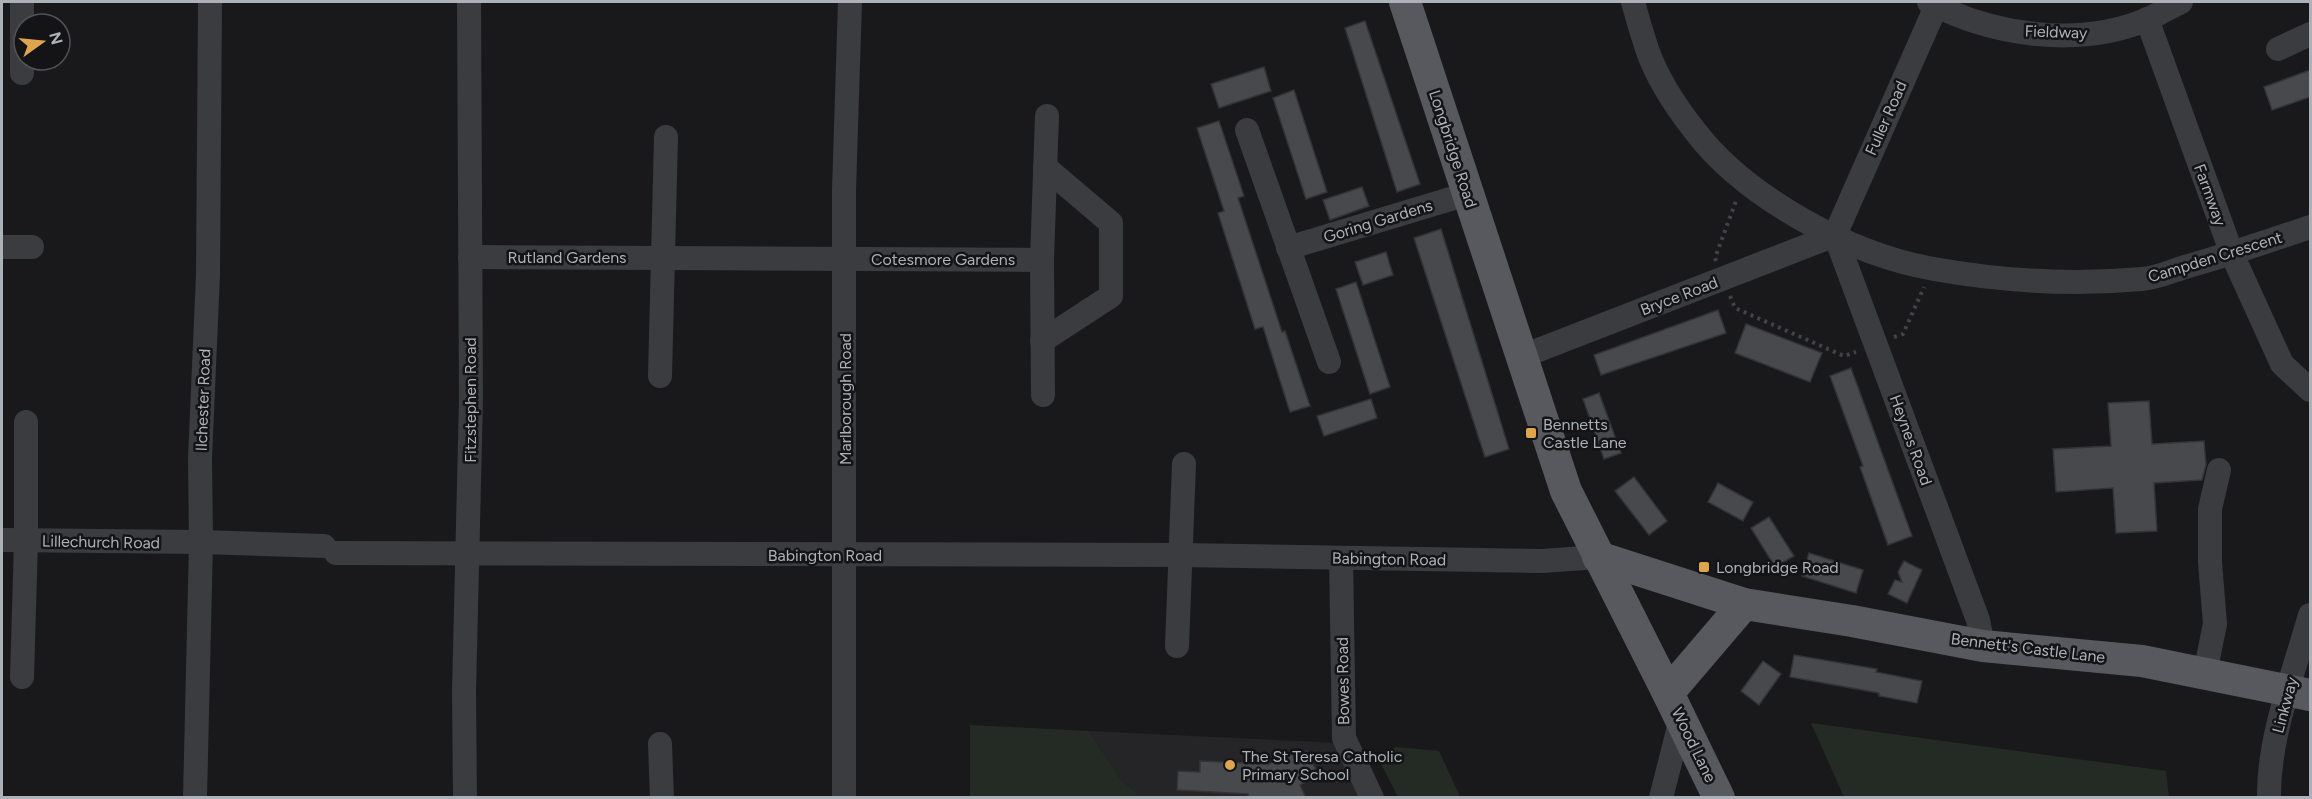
<svg xmlns="http://www.w3.org/2000/svg" width="2312" height="799" font-family="Figtree,sans-serif">
	<style>
		.built { fill: #252528 }
		.green { fill: #242b24 }
		.building { fill: #48494d; stroke: #333437; stroke-width: 1.5 }
		.lines { fill: none; stroke-linecap: round; stroke-linejoin: round }
		.path { stroke: #414346; stroke-width: 4; stroke-dasharray: 3 4.5; stroke-linecap: butt }
		.minor { stroke: #3b3c40; stroke-width: 24 }
		.major { stroke: #57595e; stroke-width: 32 }
		.poi-dot { fill: #dea44e; stroke: #141416; stroke-width: 2 }
		.labels { text-anchor: middle; dominant-baseline: central; stroke-width: 5; stroke-linejoin: round; paint-order: stroke }
		.street-label { font-size: 16px; fill: #adb2b9; stroke: #141416 }
		.poi-label { font-size: 16px; fill: #adb2b9; stroke: #141416; text-anchor: start }
	</style>
	<rect width="100%" height="100%" fill="#19191b"/>
	<!-- built -->
	<polygon class="built" points="1089,731 1339,743 1365,797 1139,797 1135,791 1122,781"/>
	<!-- green -->
	<g class="green">
		<polygon points="1811,723 2166,771 2169,797 1844,797"/>
		<polygon points="970,725 1089,731 1122,781 1135,791 1139,797 970,797"/>
		<polygon points="1396,747 1439,751 1459,794 1458,797 1398,797 1377,756"/>
	</g>
	<!-- building -->
	<g class="building">
		<polygon points="1365,21 1420,184 1397,192 1345,28"/>
		<polygon points="1264,67 1271,91 1219,108 1211,84"/>
		<polygon points="2310,70 2310,97 2272,110 2264,87"/>
		<polygon points="1294,90 1327,192 1306,199 1273,98"/>
		<polygon points="1219,121 1244,196 1238,198 1282,332 1285,331 1310,406 1290,412 1263,327 1255,329 1218,213 1224,211 1197,128"/>
		<polygon points="1362,187 1369,206 1330,220 1323,200"/>
		<polygon points="1441,229 1509,449 1485,457 1414,238"/>
		<polygon points="1386,252 1393,275 1363,285 1355,262"/>
		<polygon points="1356,282 1390,387 1370,394 1336,289"/>
		<polygon points="1718,310 1726,333 1601,375 1594,355"/>
		<polygon points="1746,324 1822,353 1810,382 1735,353"/>
		<polygon points="1851,368 1912,536 1888,545 1860,467 1863,466 1830,376"/>
		<polygon points="1599,393 1621,453 1604,459 1583,399"/>
		<polygon points="1371,399 1377,418 1324,436 1317,416"/>
		<polygon points="2149,401 2152,444 2204,441 2206,465 2202,480 2154,483 2157,531 2116,533 2113,488 2056,492 2053,449 2111,446 2108,403"/>
		<polygon points="1634,477 1667,521 1649,535 1615,491"/>
		<polygon points="1718,483 1753,502 1743,521 1708,502"/>
		<polygon points="1769,517 1794,556 1775,567 1751,528"/>
		<polygon points="1809,553 1863,570 1856,593 1802,576"/>
		<polygon points="1904,561 1922,570 1907,603 1888,594 1895,580 1902,582 1898,572"/>
		<polygon points="1794,655 1877,669 1876,672 1922,681 1917,703 1879,696 1879,693 1790,677"/>
		<polygon points="1763,661 1781,674 1759,705 1741,691"/>
		<polygon points="1307,751 1318,774 1300,785 1306,798 1248,798 1248,794 1177,790 1178,771 1200,772 1200,761 1269,764 1292,753 1294,757"/>
	</g>
	<g class="lines">
		<!-- path -->
		<g class="path">
			<polyline points="1716,261 1715,258 1736,201"/>
			<polyline points="1730,296 1735,308 1844,356 1856,352"/>
			<polyline points="1894,337 1903,334 1924,287"/>
		</g>
		<!-- minor -->
		<g class="minor">
			<polyline points="22,2 22,73"/>
			<path d="M 1633,2 C 1637,17 1642,34 1647,49 C 1657,78 1676,107 1695,131 C 1746,198 1852,255 1934,269 C 2001,281 2074,285 2142,279 C 2156,278 2172,271 2185,267 C 2228,255 2269,241 2310,227"/>
			<path d="M 1929,2 C 1993,36 2080,48 2148,19 C 2159,14 2170,7 2181,2"/>
			<polyline points="2147,19 2232,254 2282,364 2310,390"/>
			<polyline points="2278,49 2310,34"/>
			<polyline points="1247,130 1329,362"/>
			<polyline points="1835,235 1978,620 1983,646"/>
			<polyline points="1835,235 1938,2"/>
			<polyline points="2,247 32,247"/>
			<polyline points="1288,248 1467,194"/>
			<polyline points="470,257 1042,260"/>
			<polyline points="1042,341 1111,296 1111,223 1045,167"/>
			<polyline points="1523,356 1835,235"/>
			<polyline points="660,376 666,137"/>
			<polyline points="1043,395 1042,260 1047,116"/>
			<polyline points="2,540 201,542 324,546"/>
			<polyline points="336,553 1180,555 1542,561 1598,557"/>
			<polyline points="1341,558 1344,738 1372,798"/>
			<polyline points="1177,646 1184,464"/>
			<polyline points="2205,673 2215,624 2210,562 2210,509 2219,470"/>
			<polyline points="22,677 26,541 26,422"/>
			<polyline points="660,744 662,798"/>
			<polyline points="195,798 201,542 200,458 208,275 210,2"/>
			<polyline points="465,798 464,692 471,399 469,2"/>
			<polyline points="844,798 844,190 850,2"/>
			<polyline points="1661,798 1681,719"/>
			<path d="M 2269,798 C 2268,738 2294,672 2310,615"/>
		</g>
		<!-- major -->
		<g class="major">
			<polyline points="1405,2 1566,491 1668,693 1719,798"/>
			<polyline points="1598,557 1744,604 1852,621 1983,646 2142,661 2310,695"/>
			<polyline points="1668,693 1744,604"/>
		</g>
	</g>
	<!-- markers -->
	<g class="poi-dot">
		<rect x="1525" y="427" width="12" height="12" rx="3"/>
		<rect x="1698" y="561" width="12" height="12" rx="3"/>
		<circle cx="1230" cy="765" r="6"/>
	</g>
	<g class="labels">
		<!-- street labels -->
		<g class="street-label">
			<text transform="translate(2056 32) rotate(2)">Fieldway</text>
			<text transform="translate(1886 118) rotate(-66)">Fuller Road</text>
			<text transform="translate(1453 149) rotate(72)">Longbridge Road</text>
			<text transform="translate(2210 195) rotate(70)">Farmway</text>
			<text transform="translate(1378 221) rotate(-17)">Goring Gardens</text>
			<text x="567" y="257">Rutland Gardens</text>
			<text transform="translate(2215 257) rotate(-17)">Campden Crescent</text>
			<text x="943" y="259">Cotesmore Gardens</text>
			<text transform="translate(1679 296) rotate(-21)">Bryce Road</text>
			<text transform="translate(845 399) rotate(-90)">Marlborough Road</text>
			<text transform="translate(203 400) rotate(-88)">Ilchester Road</text>
			<text transform="translate(470 400) rotate(-90)">Fitzstephen Road</text>
			<text transform="translate(1911 440) rotate(70)">Heynes Road</text>
			<text transform="translate(101 542) rotate(1)">Lillechurch Road</text>
			<text x="825" y="555">Babington Road</text>
			<text transform="translate(1389 559) rotate(1)">Babington Road</text>
			<text transform="translate(2028 648) rotate(7)">Bennett's Castle Lane</text>
			<text transform="translate(1343 681) rotate(-91)">Bowes Road</text>
			<text transform="translate(2285 705) rotate(-75)">Linkway</text>
			<text transform="translate(1694 745) rotate(64)">Wood Lane</text>
		</g>
		<!-- poi labels -->
		<g class="poi-label">
			<text x="1543" y="424">Bennetts<tspan x="1543" dy="18">Castle Lane</tspan></text>
			<text x="1716" y="567">Longbridge Road</text>
			<text x="1242" y="756">The St Teresa Catholic<tspan x="1242" dy="18">Primary School</tspan></text>
		</g>
	</g>
	<!-- border -->
	<rect width="2312" height="799" fill="none" stroke="#adb2b9" stroke-width="6"/>
	<!-- north arrow -->
	<g transform="translate(42 42) rotate(75)"><circle r="28" fill="#141416" stroke="#515357" stroke-width="1.5"/>
	<path d="M0-4.5L10 22L0 15L-10 22Z" fill="#dea44e"/>
	<text y="-9" font-size="16" font-weight="bold" text-anchor="middle" fill="#adb2b9">N</text>
	</g>
</svg>
